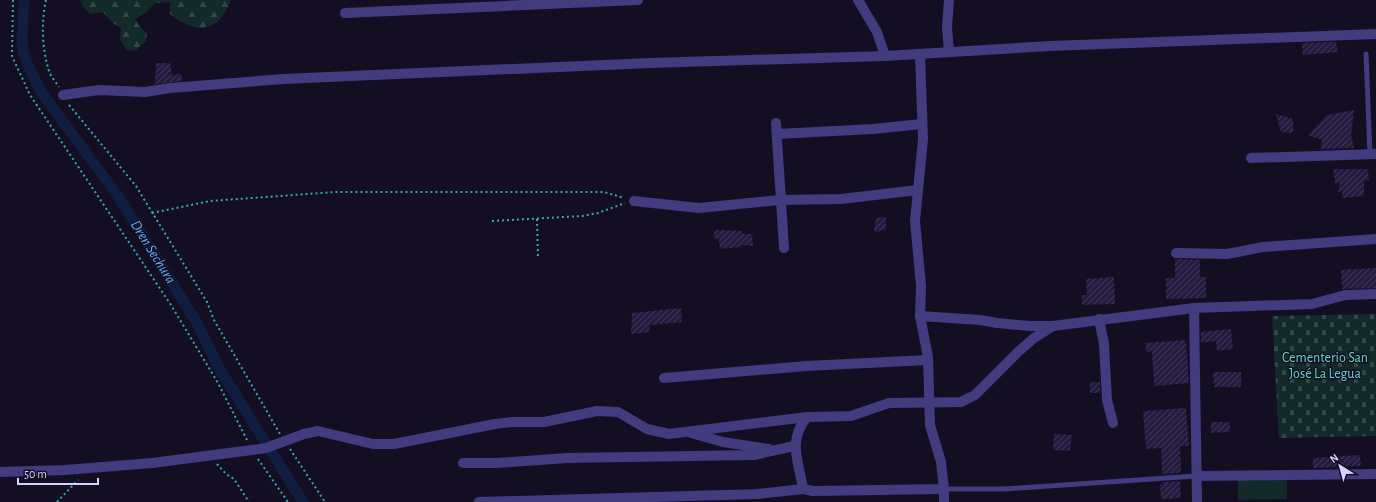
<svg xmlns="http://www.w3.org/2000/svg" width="1376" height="502" font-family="'Alegreya Sans',sans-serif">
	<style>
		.green { fill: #122a2a }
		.forest { fill: url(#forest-firs) }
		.cemetery { fill: url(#cemetery-stones) }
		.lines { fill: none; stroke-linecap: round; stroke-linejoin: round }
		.canal { stroke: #0e1d40; stroke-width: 11 }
		.building { fill: url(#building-hatch) }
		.path { stroke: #34adad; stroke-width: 2; stroke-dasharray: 2 3; stroke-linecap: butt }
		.lane { stroke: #423b7e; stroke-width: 5 }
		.street { stroke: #423b7e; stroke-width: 10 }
		.labels { text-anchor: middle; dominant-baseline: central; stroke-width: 3; stroke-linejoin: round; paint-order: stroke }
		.park-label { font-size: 14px; fill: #60d9c2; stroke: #130e21 }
		.water-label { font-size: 15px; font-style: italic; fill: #63aaf8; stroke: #130e21 }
	</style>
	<defs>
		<pattern id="forest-firs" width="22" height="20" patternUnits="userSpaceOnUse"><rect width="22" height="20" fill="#122a2a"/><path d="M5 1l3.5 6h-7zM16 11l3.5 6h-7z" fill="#34484a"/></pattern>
		<pattern id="cemetery-stones" width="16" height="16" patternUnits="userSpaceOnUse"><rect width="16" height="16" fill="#122a2a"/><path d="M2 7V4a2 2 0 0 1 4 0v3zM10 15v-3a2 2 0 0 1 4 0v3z" fill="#34484a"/></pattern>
		<pattern id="building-hatch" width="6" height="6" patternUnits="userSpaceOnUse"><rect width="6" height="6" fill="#251b41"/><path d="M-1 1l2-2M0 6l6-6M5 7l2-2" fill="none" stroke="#443b5d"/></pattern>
	</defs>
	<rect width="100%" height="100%" fill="#130e21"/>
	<!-- green -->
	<polygon class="green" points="1287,478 1287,499 1238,500 1238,479"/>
	<!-- forest -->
	<path class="forest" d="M 80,0 L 231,0 C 218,34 197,35 170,14 L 170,2 L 155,3 L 145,13 L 135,19 L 140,27 L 147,33 L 146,41 L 136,50 L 127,51 L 120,40 L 121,28 L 112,22 L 103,12 L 90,14 L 83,7 Z"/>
	<!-- cemetery -->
	<polygon class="cemetery" points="1376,314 1376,436 1279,438 1272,316"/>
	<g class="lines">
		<!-- canal -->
		<polyline class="canal" points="24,0 22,38 23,51 28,65 41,92 118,196 197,323 220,370 303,502"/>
	</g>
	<!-- building -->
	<g class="building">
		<polygon points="1336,42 1338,52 1303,55 1302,43"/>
		<polygon points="156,63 170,63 172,75 181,74 182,81 155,84"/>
		<polygon points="1354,110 1351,135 1354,148 1321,149 1322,140 1308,135 1327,115"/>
		<polygon points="1276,114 1293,119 1293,133 1281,132"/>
		<polygon points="1333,169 1368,169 1369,180 1364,181 1364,196 1343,198 1342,191 1338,192 1340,183 1335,183"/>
		<polygon points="886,217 886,230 874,232 876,218"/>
		<polygon points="715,230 742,231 742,234 752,234 753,246 742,245 742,247 720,249 719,239 713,238"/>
		<polygon points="1175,259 1200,260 1200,277 1206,277 1206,298 1166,299 1166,278 1175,278"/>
		<polygon points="1376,268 1376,288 1342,289 1341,270"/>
		<polygon points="1114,277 1115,304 1082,305 1082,295 1087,295 1086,279"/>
		<polygon points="681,308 682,322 650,325 649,332 631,334 632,313"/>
		<polygon points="1231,329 1233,349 1217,351 1216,341 1201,343 1201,332"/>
		<polygon points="1186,340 1189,383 1154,386 1152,351 1146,352 1145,343"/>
		<polygon points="1213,372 1241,372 1241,387 1214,387"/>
		<rect x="1090" y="382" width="10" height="11"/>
		<polygon points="1186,408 1189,446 1180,446 1181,471 1179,471 1179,473 1162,474 1161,448 1146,449 1143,411"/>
		<polygon points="1211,422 1230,422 1230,432 1211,433"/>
		<polygon points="1054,434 1072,435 1070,451 1053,450"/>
		<polygon points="1360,455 1361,466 1313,468 1313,458"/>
		<polygon points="1180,481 1181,498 1161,499 1160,484 1163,484 1162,482"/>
	</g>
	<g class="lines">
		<!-- path -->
		<g class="path">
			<polyline points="13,0 12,56 30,95 171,305 218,383 247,440"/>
			<path d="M 46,0 C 41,23 42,49 49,71 C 51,77 56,82 59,87"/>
			<polyline points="69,105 136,186 207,302 214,320 280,434"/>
			<polyline points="152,213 210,201 335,192 604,192 624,198"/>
			<polyline points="537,219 538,258"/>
			<polyline points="492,221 582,216 598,213 625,203"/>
			<polyline points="290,449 325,502"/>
			<polyline points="258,459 288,502"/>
			<polyline points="217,464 226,474 234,479 249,502"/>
			<polyline points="57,502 78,480"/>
		</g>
		<!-- lane -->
		<g class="lane">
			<polyline points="1366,54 1370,154"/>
			<polyline points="944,489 1005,489 1196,476"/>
		</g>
		<!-- street -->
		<g class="street">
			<polyline points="858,0 877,32 885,56"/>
			<polyline points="345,13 638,0"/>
			<polyline points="949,52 947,27 949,0"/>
			<polyline points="920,54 923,139 915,221 921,286 920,316 928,357 930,425 941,462 944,489 944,502"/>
			<polyline points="63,95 99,90 145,92 170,88 283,79 650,63 885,56 1050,46 1376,34"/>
			<polyline points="776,123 784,248"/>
			<polyline points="777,134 873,129 922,124"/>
			<polyline points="1251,158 1376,154"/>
			<polyline points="634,201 699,208 780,200 841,199 918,190"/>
			<polyline points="1176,253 1227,254 1263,247 1376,239"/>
			<polyline points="1194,308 1197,502"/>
			<polyline points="920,316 980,320 997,323 1029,326 1053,326 1194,308 1312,304 1345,295 1376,294"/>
			<polyline points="1099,319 1104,344 1107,400 1113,423"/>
			<polyline points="664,378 806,366 928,360"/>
			<polyline points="691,433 723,442 769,449"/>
			<polyline points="463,463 496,463 567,458 754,455 794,446"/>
			<polyline points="0,472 65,470 152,463 252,450 266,448 304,434 318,431 373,444 394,444 495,424 512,422 544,422 597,411 618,412 647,429 669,434 807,417 851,416 889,403 961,402 975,395 1019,351 1034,338 1053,326"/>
			<polyline points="1196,476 1376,474"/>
			<path d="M 803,489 C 799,462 787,441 807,417"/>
			<polyline points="479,502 758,494 803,489 813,491 944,489"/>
		</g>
	</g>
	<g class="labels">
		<!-- park labels -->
		<g class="park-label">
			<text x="1325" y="358">Cementerio San<tspan x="1325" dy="16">José La Legua</tspan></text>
		</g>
		<!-- water labels -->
		<g class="water-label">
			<text transform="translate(153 252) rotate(58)">Dren Sechura</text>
		</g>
	</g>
	<!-- north arrow -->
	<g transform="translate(1340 466) rotate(323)" stroke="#130e21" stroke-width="3" paint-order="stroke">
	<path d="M0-3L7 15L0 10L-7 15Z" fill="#d8d0fd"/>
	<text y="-6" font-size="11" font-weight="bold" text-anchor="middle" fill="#d8d0fd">N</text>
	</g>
	<!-- scale -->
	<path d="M18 478v6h80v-6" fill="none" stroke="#d8d0fd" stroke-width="2"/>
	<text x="24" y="478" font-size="12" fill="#d8d0fd" stroke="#130e21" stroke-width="3" paint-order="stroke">50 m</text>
</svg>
